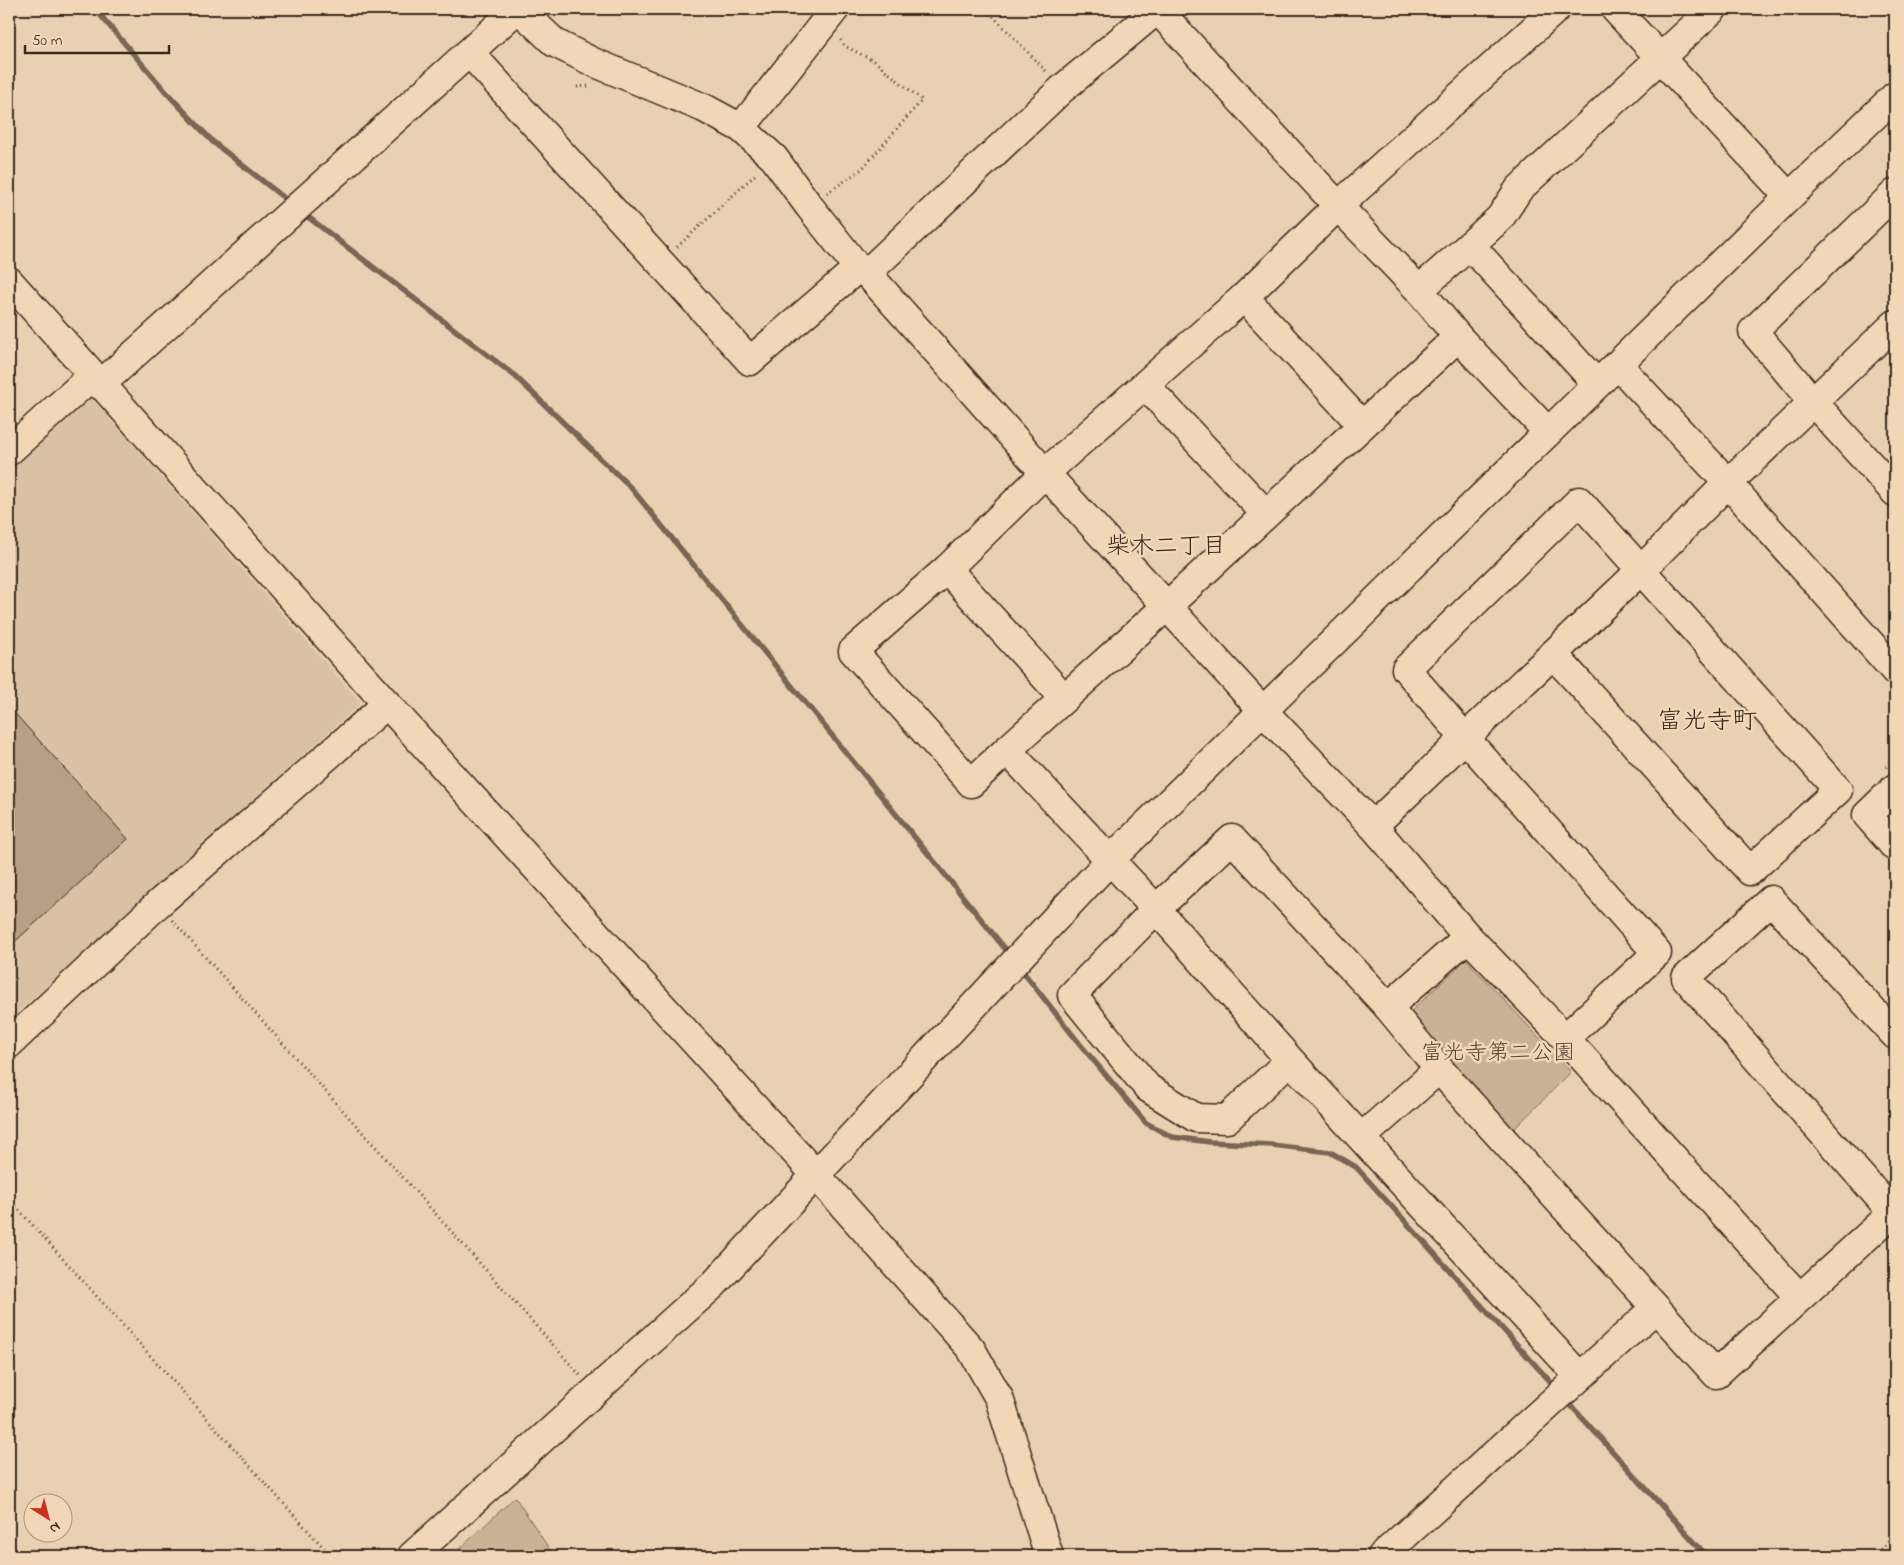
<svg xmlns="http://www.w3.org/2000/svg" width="1904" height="1565" font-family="'Indie Flower','Klee One',sans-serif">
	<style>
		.built { fill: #dac1a5 }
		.green { fill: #cab297; stroke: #826e5a }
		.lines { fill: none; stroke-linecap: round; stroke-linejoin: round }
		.stream { stroke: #796552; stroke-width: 5.5 }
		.building { fill: #b69f86; stroke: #3b2a1e }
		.minor-casing { stroke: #3b2a1e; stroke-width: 31 }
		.path { stroke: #3b2a1e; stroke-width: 3; stroke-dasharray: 1 4; stroke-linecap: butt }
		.minor { stroke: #f1d7b8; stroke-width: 28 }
		.labels { text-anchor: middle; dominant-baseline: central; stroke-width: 5; stroke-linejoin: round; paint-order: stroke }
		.park-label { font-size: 22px; fill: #584536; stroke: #f1d7b8 }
		.neighbourhood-label { font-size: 24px; fill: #3b2a1e; stroke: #f1d7b8 }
		.quarter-label { font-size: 25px; fill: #3b2a1e; stroke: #f1d7b8 }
	</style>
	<rect width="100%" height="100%" fill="#ead0b2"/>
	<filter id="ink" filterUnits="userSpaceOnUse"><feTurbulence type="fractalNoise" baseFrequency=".02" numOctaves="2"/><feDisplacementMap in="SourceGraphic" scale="10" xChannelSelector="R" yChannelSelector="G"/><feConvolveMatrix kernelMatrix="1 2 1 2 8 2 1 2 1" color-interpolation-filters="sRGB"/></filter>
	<g filter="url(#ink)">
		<!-- built -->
		<polygon class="built" points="91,397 361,703 9,1020 9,471"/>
		<!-- green -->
		<g class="green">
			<polygon points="1466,959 1571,1072 1512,1131 1407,1015"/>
			<polygon points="515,1497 554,1556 452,1556"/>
		</g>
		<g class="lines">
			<!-- stream -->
			<g class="stream">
				<polyline points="95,9 167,93 213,142 283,197"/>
				<polyline points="308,217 515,376 632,489 1011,956"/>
				<polyline points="1020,968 1079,1043 1146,1123 1172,1137 1210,1142 1272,1145 1330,1152 1356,1167 1557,1389"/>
				<polyline points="1566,1400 1707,1556"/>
			</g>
		</g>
		<!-- building -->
		<polygon class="building" points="9,707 128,839 9,947"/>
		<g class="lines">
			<defs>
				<g id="minor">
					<polyline points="519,9 555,43 593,62 704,108 741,128 774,158 809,206 858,268 867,273 1045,473 1262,710 1373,826 1468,937 1565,1038 1799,1297"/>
					<polyline points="1157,9 1338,206 1419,290 1458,337 1167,606 1007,750 1156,909 1232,839 1388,1007 1439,1069 1716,1374 1895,1211"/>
					<polyline points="1615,9 1789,197"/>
					<polyline points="470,53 750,361 858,268"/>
					<polyline points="741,128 835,9"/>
					<polyline points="1895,193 1753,331 1814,403 1895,492"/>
					<polyline points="867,273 1062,89 1158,9"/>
					<polyline points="9,281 387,704 816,1175 971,1349 999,1398 1049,1556"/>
					<polyline points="1419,290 1470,245"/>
					<polyline points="1244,297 1362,425"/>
					<polyline points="1458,337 1548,432"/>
					<polyline points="1618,365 1728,483 1895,671"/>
					<polyline points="1597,384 1470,245 1500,218 1519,189 1713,9"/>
					<polyline points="100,385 517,9"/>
					<polyline points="1145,385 1266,514"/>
					<polyline points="9,451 92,376"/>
					<polyline points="947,569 1064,698"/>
					<polyline points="1553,654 1750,871 1838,790 1579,501 1406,669 1465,738 1657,953 1565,1038"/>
					<polyline points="1007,750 971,783 853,651 947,569 1045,473 1244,297 1338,206 1556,9"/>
					<polyline points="1895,788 1867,815 1895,847"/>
					<polyline points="1373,826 1641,570 1728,483 1895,324"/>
					<polyline points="1388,1007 1468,937"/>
					<polyline points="9,1044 158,904 387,704"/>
					<polyline points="1290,1060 1227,1119 1196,1118 1148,1088 1072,995 1156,909 1290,1060 1579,1376"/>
					<polyline points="1362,1137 1439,1069"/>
					<polyline points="1893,1213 1686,978 1771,900 1895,1035"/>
					<polyline points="412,1556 714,1284 1110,860 1789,197 1895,96"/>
					<polyline points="1382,1556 1656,1308"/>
				</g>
			</defs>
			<!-- minor casing -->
			<use href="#minor" class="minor-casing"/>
			<!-- path -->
			<g class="path">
				<polyline points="986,9 1047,72"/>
				<polyline points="577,87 589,86"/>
				<polyline points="827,193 862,169 922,100 874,61 845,46 840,39"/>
				<polyline points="677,247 757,173"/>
				<polyline points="1886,767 1895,758"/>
				<polyline points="172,920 580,1375"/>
				<polyline points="9,1199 331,1556"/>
				<polyline points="1873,1556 1895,1536"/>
			</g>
			<!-- minor -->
			<use href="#minor" class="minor"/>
		</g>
	</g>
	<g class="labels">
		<!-- park labels -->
		<g class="park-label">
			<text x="1498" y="1054">富光寺第二公園</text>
		</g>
		<!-- neighbourhood labels -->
		<g class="neighbourhood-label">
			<text x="1166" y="547">柴木二丁目</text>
		</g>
		<!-- quarter labels -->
		<g class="quarter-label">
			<text x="1707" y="722">富光寺町</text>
		</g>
	</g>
	<!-- margin -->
	<rect width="1904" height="1565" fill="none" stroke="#f1d7b8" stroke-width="30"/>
	<rect x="15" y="15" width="1874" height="1535" fill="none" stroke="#3b2a1e" stroke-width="2" filter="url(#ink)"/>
	<!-- north arrow -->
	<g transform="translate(48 1518) rotate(144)"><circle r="24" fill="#f1d7b8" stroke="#a8927a"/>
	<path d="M0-4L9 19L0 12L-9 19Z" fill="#c8321e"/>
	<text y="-8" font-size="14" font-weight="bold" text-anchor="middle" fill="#3b2a1e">N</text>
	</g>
	<!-- scale -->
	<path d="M25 45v8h144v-8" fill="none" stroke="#3b2a1e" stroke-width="2.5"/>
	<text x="32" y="45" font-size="15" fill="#3b2a1e" stroke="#f1d7b8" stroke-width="4" paint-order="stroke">50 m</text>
</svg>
